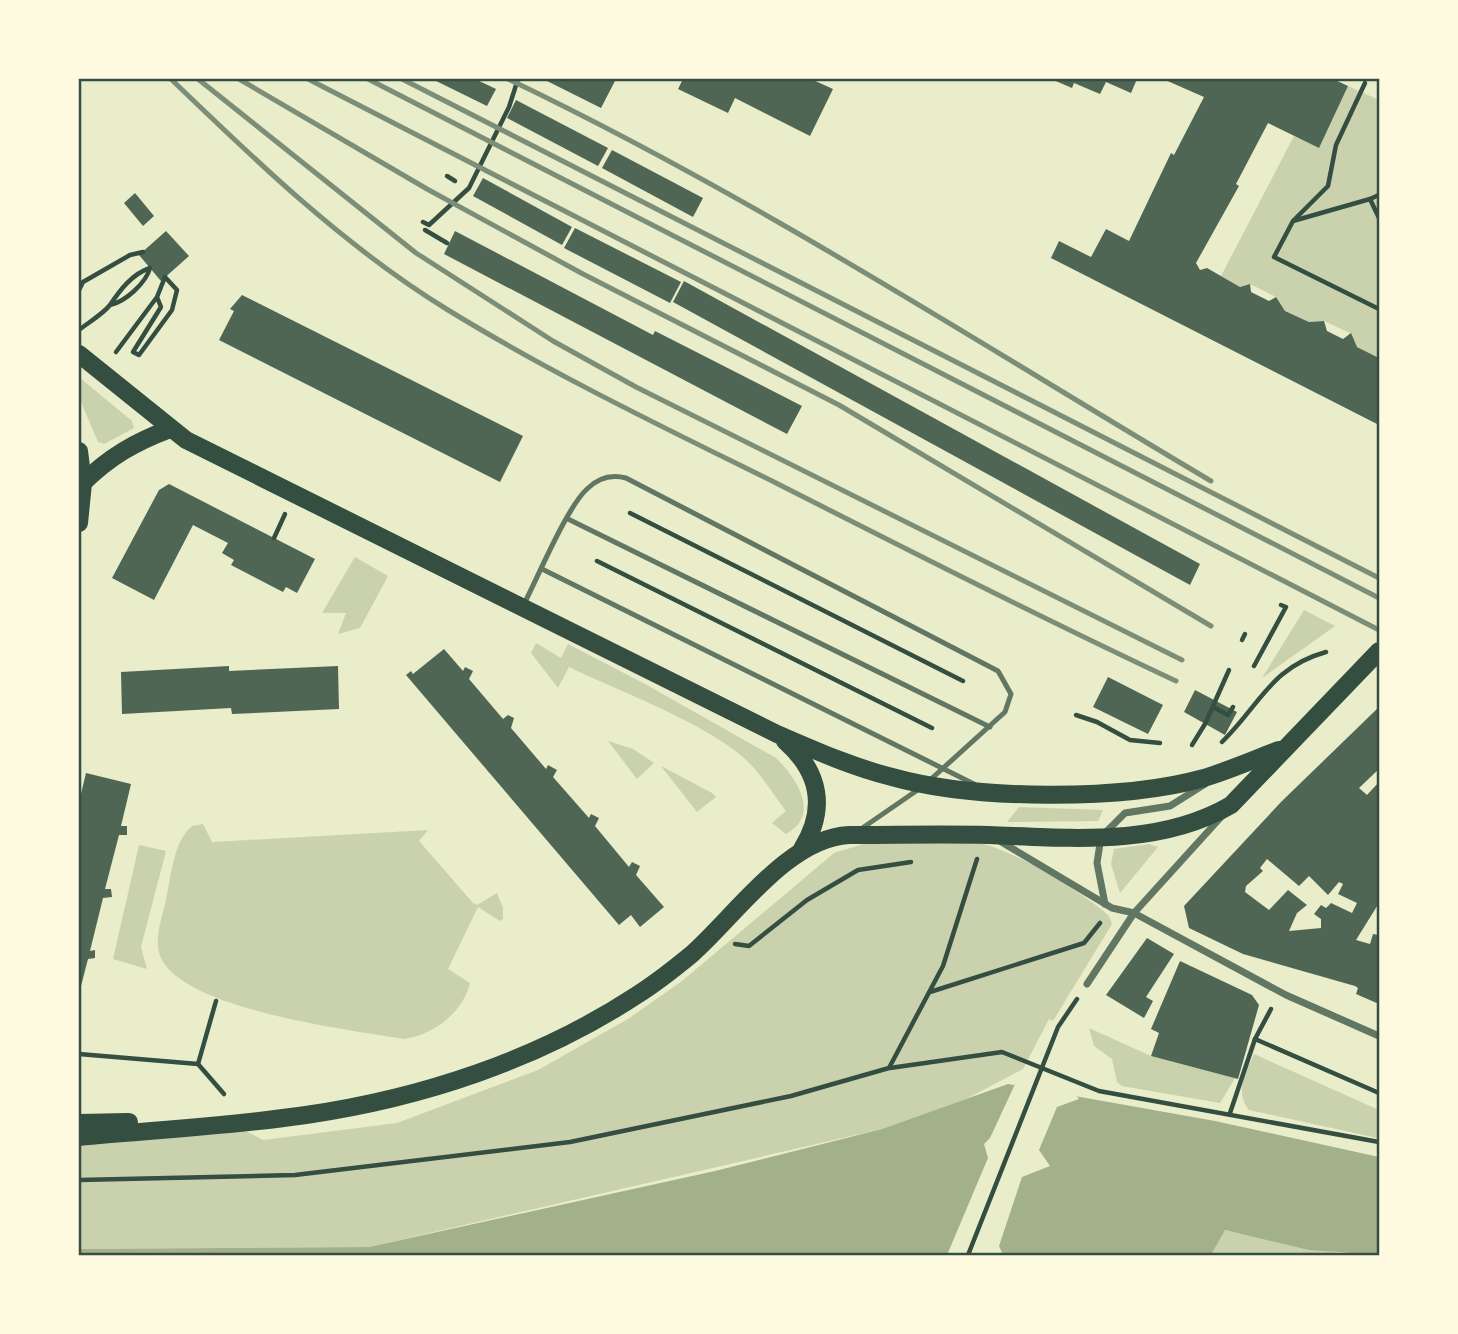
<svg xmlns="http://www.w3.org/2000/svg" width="1458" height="1334" font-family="'Roboto Condensed',sans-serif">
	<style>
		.green { fill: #cad2ad }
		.water { fill: #a3b18a }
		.pier { fill: #e9edc9 }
		.building { fill: #4f6655; fill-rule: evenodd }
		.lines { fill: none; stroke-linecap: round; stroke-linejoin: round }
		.path { stroke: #344e41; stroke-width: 4.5 }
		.service { stroke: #617663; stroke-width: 5 }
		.minor { stroke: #617663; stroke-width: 7 }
		.primary { stroke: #344e41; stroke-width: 18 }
		.rail { stroke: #7c8e77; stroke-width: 5 }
		.neatline { fill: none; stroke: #344e41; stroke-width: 2.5 }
	</style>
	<rect width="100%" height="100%" fill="#e9edc9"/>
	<!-- green -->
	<g class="green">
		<polygon points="1348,86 1379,100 1379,358 1357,347 1350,333 1324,321 1309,322 1285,311 1276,297 1250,284 1240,287 1221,276 1294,136 1319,147"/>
		<polygon points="79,377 132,421 134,428 104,444 98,442 79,397"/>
		<polygon points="355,557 388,576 360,628 338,634 346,613 322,613"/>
		<polygon points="1304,610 1335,626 1262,678"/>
		<path d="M 536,643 L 561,658 L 568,644 L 645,684 L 776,758 C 797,778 821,815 786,834 L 772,823 L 786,811 C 772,793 757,767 738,753 C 693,718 621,692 569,667 L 558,688 L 531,653 Z"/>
		<polygon points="608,741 633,749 654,763 637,779"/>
		<polygon points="661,766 712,793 716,797 697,812"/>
		<polygon points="1019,807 1103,810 1098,821 1007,822"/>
		<path d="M 203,824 L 212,842 L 428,830 L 419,841 L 473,903 L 477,905 L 497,893 L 503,908 L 503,919 L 500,921 L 478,907 L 448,969 L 470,983 C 463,1012 434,1035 404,1039 C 351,1030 185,1010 161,958 C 153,940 162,918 166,900 C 171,877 173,842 192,826 Z"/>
		<path d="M 870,842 C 904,842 940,839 973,842 C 1007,845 1084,893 1109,916 L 1112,924 L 1053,1021 L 1049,1019 L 1023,1069 L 966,1099 L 882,1129 L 369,1247 L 79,1249 L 79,1143 L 240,1128 L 263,1140 L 397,1123 L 538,1070 L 628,1019 L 682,981 L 834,853 Z"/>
		<polygon points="1149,844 1158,847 1120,893 1111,864 1114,849"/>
		<polygon points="139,845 166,851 141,947 147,969 113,959"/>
		<polygon points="1089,1028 1151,1056 1235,1078 1220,1103 1122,1086 1117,1082 1112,1059 1094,1046"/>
		<path d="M 1254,1054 L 1379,1110 L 1377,1138 L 1249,1110 C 1234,1092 1246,1073 1254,1054 Z"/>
		<polygon points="1224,1230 1348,1255 1211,1255"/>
	</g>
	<!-- water -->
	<polygon class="water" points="1008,1084 1215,1121 1379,1157 1379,1255 1309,1250 1225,1230 1211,1255 79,1255 79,1249 369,1247 715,1171 882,1129"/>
	<!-- pier -->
	<polygon class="pier" points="1016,1082 1072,1090 1079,1099 1057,1107 1039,1150 1050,1166 1022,1177 999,1246 1003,1255 947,1255 988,1158 984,1144 990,1138"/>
	<!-- building -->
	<g class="building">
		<polygon points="432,79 475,79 496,89 487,106"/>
		<polygon points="543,79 616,79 601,108"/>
		<polygon points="683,79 811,79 833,89 810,136 735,98 728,113 678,89"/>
		<polygon points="1051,79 1137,79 1131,93 1106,82 1100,94 1074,83 1072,88"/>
		<polygon points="1163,79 1333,79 1348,86 1319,148 1268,123 1236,184 1239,186 1196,263 1200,270 1207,268 1240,287 1250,284 1251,292 1269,301 1276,297 1285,311 1309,322 1324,321 1327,331 1343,339 1351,333 1357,347 1379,358 1379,425 1051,258 1059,241 1091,257 1106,229 1129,241 1171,153 1174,155 1204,97"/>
		<polygon points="516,100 608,148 598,166 507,118"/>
		<polygon points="612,150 703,198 693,217 602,168"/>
		<polygon points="483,178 572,227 562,245 473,196"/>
		<polygon points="135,193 154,216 143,226 124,203"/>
		<polygon points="575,228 681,282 670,303 564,248"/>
		<polygon points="166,231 189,256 161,281 139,255"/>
		<polygon points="455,231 653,335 655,331 802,406 787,434 444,254"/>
		<polygon points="684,281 1200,564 1190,585 673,302"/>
		<polygon points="242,295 523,436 500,482 219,340 234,311 230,309"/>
		<polygon points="169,484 315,559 297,593 286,587 283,592 231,565 234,560 222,553 228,543 193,525 154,600 112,578 159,490"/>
		<polygon points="444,649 463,671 465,667 473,671 469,679 503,719 508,715 514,718 511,728 546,769 548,765 557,770 553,777 589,818 591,814 599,818 595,826 629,867 632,862 640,866 636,875 664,907 640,927 631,915 619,925 406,675 411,671 413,674"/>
		<polygon points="229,666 229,671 338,666 339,709 232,714 231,708 122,714 121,672"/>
		<polygon points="1108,677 1163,705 1148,734 1093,707"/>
		<polygon points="1195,690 1237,712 1225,735 1184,712"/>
		<path d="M 1379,707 L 1379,769 L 1359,788 L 1367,795 L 1379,782 L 1379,903 L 1356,940 L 1370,944 L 1373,934 L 1379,935 L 1379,1004 L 1356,994 L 1358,988 L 1355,986 L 1243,954 L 1189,928 L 1184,906 L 1281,802 ZM 1267,859 L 1299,886 L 1309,876 L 1328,895 L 1339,882 L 1343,884 L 1338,894 L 1357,903 L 1352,913 L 1331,903 L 1326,908 L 1321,905 L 1314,914 L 1321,919 L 1321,928 L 1289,931 L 1297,913 L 1307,905 L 1288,890 L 1269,910 L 1245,892 L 1246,886 L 1263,871 L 1260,868 Z"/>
		<polygon points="86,773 131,784 121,826 127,826 127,835 119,835 105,889 111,889 112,897 103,898 90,951 95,950 95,958 88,959 80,990 79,802"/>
		<polygon points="1147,938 1174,954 1146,997 1153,1001 1144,1018 1106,995"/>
		<polygon points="1180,961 1252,995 1259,1005 1238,1079 1151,1056 1159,1033 1151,1029"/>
	</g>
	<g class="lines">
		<!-- path -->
		<g class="path">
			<polyline points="447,176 455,181"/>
			<polyline points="1379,195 1370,199 1379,218"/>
			<polyline points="1370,199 1293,221 1274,257 1379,309"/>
			<polyline points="1294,220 1328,186 1336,145 1365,83"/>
			<polyline points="423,222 429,225 469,188 509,107 518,79"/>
			<polyline points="425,230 447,243"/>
			<polyline points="79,290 83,282 130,255 143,252"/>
			<path d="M 79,330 C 89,322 103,314 110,305 C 120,290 132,274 150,268 C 146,283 125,302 110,305"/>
			<polyline points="116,352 157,297 165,277 177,290 172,310 139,355 133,352 161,307 157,297"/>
			<polyline points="630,513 963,681"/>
			<polyline points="274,538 285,514"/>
			<polyline points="597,561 932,728"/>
			<polyline points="1242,640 1245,634"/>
			<polyline points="1254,666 1286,607 1281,605"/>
			<polyline points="1213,707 1228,715 1233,707"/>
			<polyline points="1076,715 1097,722 1130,740 1160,743"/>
			<path d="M 1222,742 C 1260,705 1271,667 1326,652"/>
			<polyline points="1192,745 1205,724 1229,670"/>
			<polyline points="735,944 749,946 807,900 858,870 911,862"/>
			<polyline points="930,992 1084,943 1100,923"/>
			<polyline points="1255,1039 1379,1093"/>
			<polyline points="79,1054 198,1064 216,1001"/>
			<polyline points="198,1064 224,1094"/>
			<polyline points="890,1068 1002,1052 1099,1091 1379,1142"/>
			<polyline points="1230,1113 1255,1039 1271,1009"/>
			<polyline points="79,1180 295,1175 570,1142 791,1096 889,1068 943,966 977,859"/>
			<polyline points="968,1255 1058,1027 1077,999"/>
		</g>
		<!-- service -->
		<g class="service">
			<polyline points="568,519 990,727"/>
			<polyline points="542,569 974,784"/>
			<path d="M 524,604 C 538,577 567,507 587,489 C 598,478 611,474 626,478 L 998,671 L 1011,694 L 1005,712 L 930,780"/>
			<polyline points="861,829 919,789"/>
		</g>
		<!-- minor -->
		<g class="minor">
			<polyline points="998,840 1112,908 1134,913 1286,995 1379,1036"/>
			<polyline points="1105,904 1097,863 1101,837 1125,813 1170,806 1205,784"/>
			<polyline points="1087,984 1134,913 1222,816"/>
		</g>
		<!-- primary -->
		<g class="primary">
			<path d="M 79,354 L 186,440 L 777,734 C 814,750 852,767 892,777 C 974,800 1122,801 1204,778 C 1230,770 1255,759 1279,750"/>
			<polyline points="79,451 83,483 79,523"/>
			<path d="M 83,483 C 109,457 135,442 170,429"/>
			<path d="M 785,741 C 820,772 827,809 802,849"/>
			<polyline points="79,1123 129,1122"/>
			<path d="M 79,1137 C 154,1130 231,1126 306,1115 C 422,1098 538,1060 637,995 C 656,983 675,968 692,954 C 736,915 788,838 849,835 C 896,835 943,834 989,835 C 1070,838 1159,847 1231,805 L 1379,651"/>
		</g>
		<!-- rail -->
		<g class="rail">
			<path d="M 171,79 C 257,162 345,247 448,310 C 554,375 667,429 778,484 C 910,551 1042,618 1176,681"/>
			<polyline points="198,79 416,253 553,341 636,387 1182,660"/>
			<polyline points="239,79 427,189 583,274 839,405 1211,626"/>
			<polyline points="308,79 1379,630"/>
			<polyline points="368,79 1379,598"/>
			<polyline points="402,79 1379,578"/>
			<path d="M 508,79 C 753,196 978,343 1211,481"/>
		</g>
	</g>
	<!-- border -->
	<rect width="1458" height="1334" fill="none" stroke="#fefae0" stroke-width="161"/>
	<rect x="80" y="80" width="1298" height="1174" class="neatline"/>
</svg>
